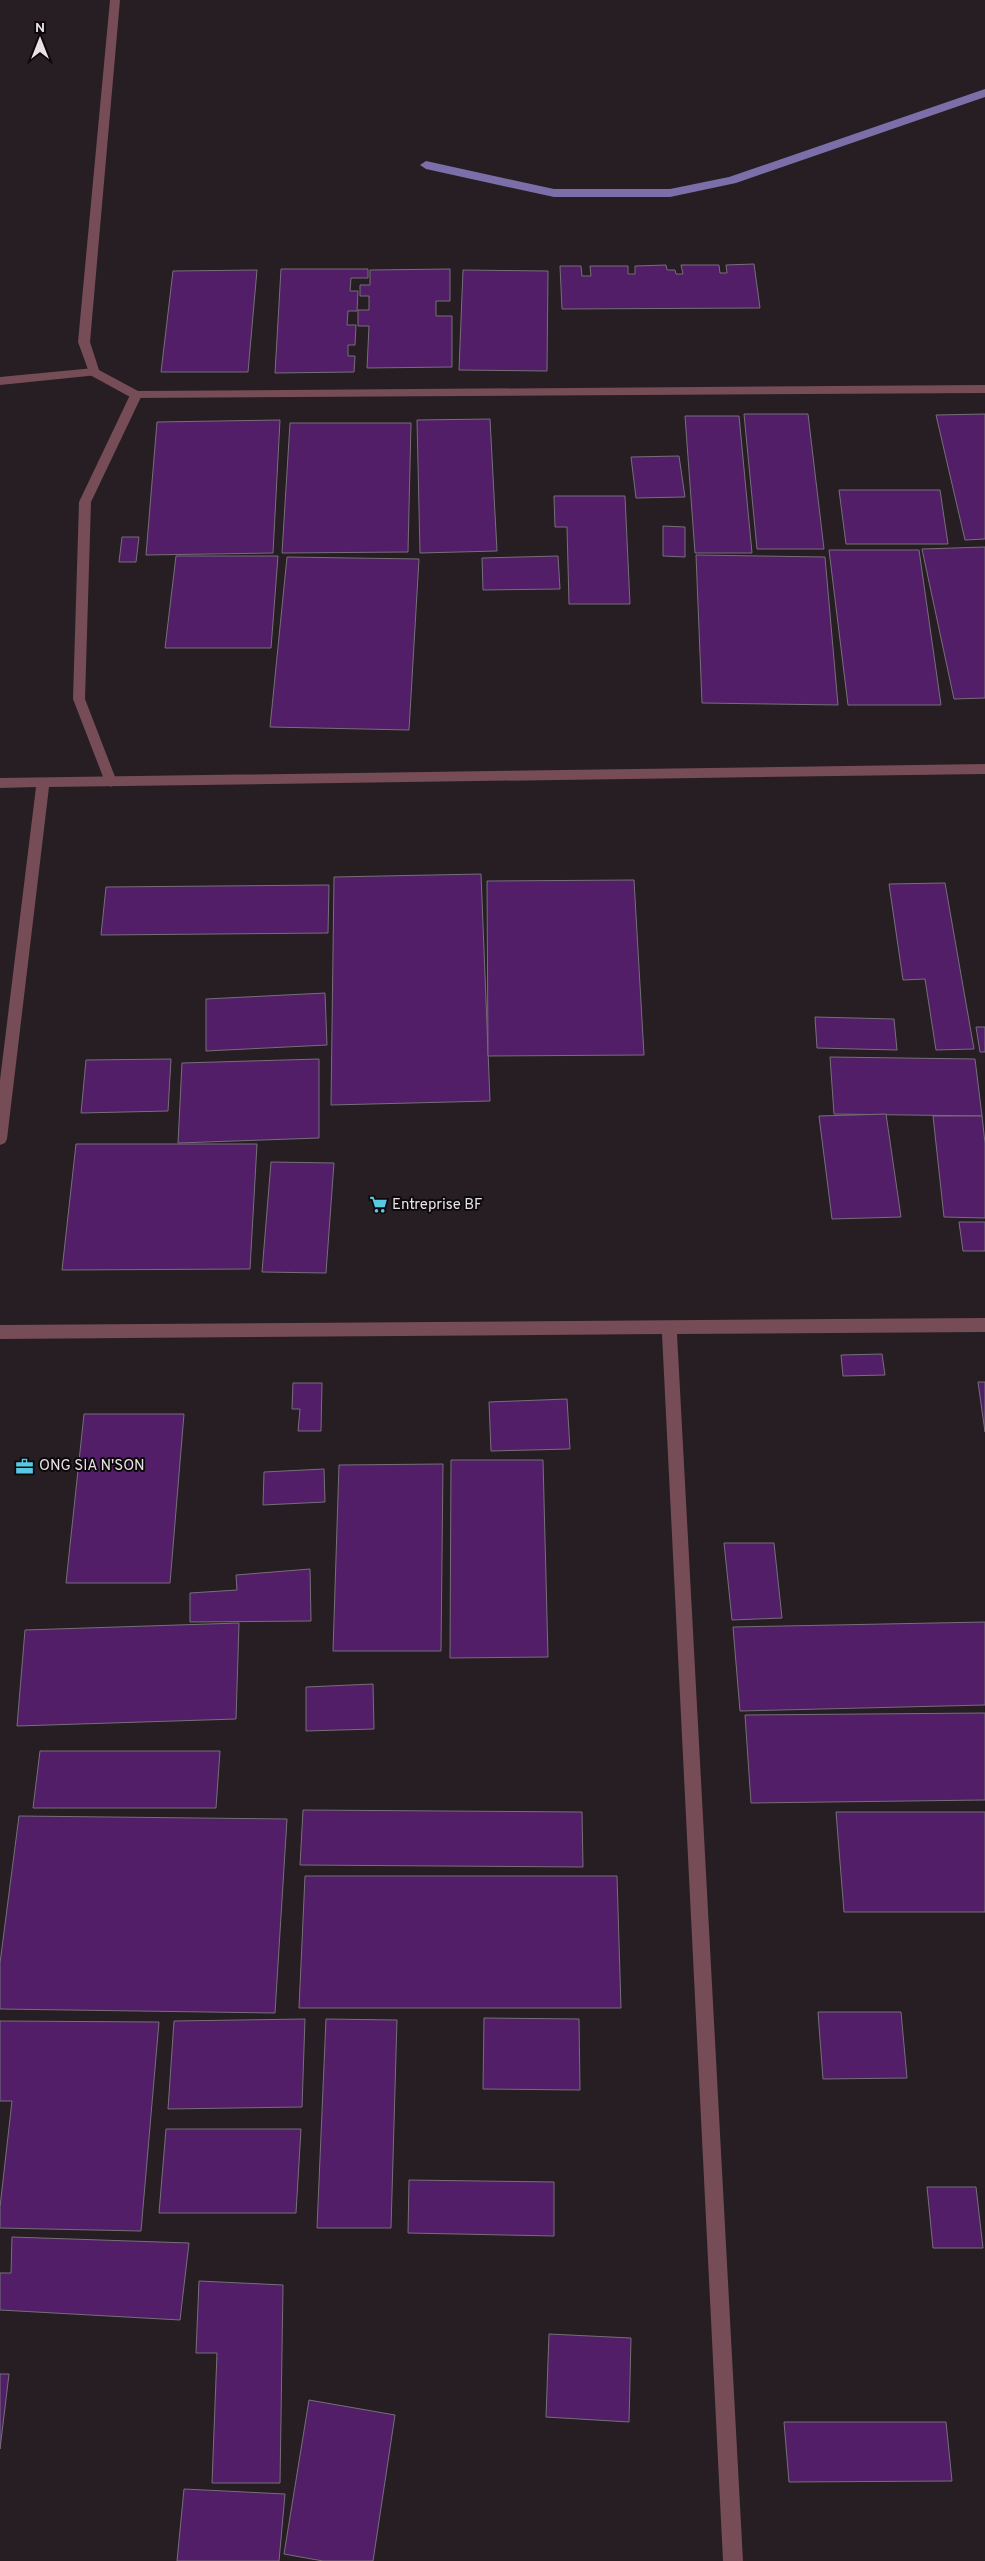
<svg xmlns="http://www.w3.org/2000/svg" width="985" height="2561" font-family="Overpass,sans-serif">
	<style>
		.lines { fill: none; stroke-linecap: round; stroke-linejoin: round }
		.stream { fill: #7c6ea8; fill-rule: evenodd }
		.building { fill: #531e68; stroke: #756f78 }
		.lane { fill: #764c56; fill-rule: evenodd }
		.street { fill: #764c56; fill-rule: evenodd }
		.labels { text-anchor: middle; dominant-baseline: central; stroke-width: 4; stroke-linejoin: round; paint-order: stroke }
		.poi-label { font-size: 15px; fill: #e8e2e6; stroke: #0d090b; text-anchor: start }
	</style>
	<rect width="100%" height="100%" fill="#261e23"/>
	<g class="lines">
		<!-- stream -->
		<polygon class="stream" points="985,89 985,97 736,183 670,197 554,197 426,169 420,165 426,161 554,189 670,189 729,177"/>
	</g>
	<!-- building -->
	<g class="building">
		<polygon points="754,264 760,308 562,309 560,266 581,266 582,276 591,276 590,266 628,266 628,274 635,274 635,266 666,265 667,270 675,270 676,274 683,274 681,265 719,265 720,273 727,273 726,265"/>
		<polygon points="281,269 368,269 368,278 351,278 350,291 358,291 357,311 348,311 347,325 356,325 355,345 348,345 348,356 355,356 354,372 275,373"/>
		<polygon points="450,269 450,301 436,301 436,316 452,316 452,367 367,368 369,326 358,326 358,310 369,310 369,296 360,296 360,285 370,285 370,270"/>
		<polygon points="257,270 248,372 161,372 173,271"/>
		<polygon points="463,270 548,271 547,371 459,370"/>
		<polygon points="744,414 808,414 824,549 757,549"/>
		<polygon points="985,414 985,539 965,540 936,415"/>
		<polygon points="685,416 739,416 752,553 695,553"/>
		<polygon points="490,419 497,551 420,553 417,420"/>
		<polygon points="280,420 273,553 146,555 157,422"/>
		<polygon points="290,423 411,423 408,552 282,553"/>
		<polygon points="679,456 685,497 636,498 631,457"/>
		<polygon points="839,490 940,490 948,544 846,544"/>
		<polygon points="554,496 625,496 630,604 569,604 567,527 555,527"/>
		<polygon points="663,526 685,527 685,557 663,556"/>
		<polygon points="122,537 139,537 136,562 119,562"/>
		<polygon points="985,547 985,698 954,699 922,549"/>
		<polygon points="829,550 919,550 941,705 848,705"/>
		<polygon points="696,555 825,557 838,705 702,703"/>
		<polygon points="176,556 278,556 271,648 165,648"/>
		<polygon points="558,556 560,589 483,590 482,558"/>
		<polygon points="287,557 419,559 409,730 270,727"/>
		<polygon points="481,874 490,1101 331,1105 334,877"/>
		<polygon points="634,880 644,1055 488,1056 487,881"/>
		<polygon points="945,883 974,1049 936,1050 925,979 903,980 889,884"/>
		<polygon points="329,885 328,933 101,935 106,887"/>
		<polygon points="325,993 327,1045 206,1051 206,999"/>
		<polygon points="815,1017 894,1019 897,1050 817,1048"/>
		<polygon points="976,1027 985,1027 985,1052 980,1052"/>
		<polygon points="830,1057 975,1059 982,1116 834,1114"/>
		<polygon points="171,1059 168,1111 81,1113 86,1060"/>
		<polygon points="319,1059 319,1138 178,1143 182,1063"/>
		<polygon points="886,1114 901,1217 832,1219 819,1116"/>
		<polygon points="933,1116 982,1116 985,1143 985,1218 944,1217"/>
		<polygon points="76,1144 257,1144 250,1269 62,1270"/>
		<polygon points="271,1162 334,1163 326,1273 262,1272"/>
		<polygon points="959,1222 985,1222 985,1251 963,1251"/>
		<polygon points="882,1354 885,1375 843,1376 841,1355"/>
		<polygon points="978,1382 985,1382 985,1432"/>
		<polygon points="293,1383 322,1383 321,1431 298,1431 300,1409 292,1409"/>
		<polygon points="567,1399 570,1449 491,1451 489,1402"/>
		<polygon points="84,1414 184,1414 170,1583 66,1583"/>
		<polygon points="451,1460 543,1460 548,1657 450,1658"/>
		<polygon points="443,1464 441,1651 333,1651 339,1465"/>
		<polygon points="324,1469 325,1502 263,1505 264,1472"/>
		<polygon points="724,1543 774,1543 782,1618 732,1620"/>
		<polygon points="310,1569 311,1621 190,1622 190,1593 237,1590 236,1575"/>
		<polygon points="985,1622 985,1705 740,1711 733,1627"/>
		<polygon points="239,1623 236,1719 17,1726 25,1630"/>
		<polygon points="373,1684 374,1729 306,1731 306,1687"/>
		<polygon points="985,1713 985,1800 751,1803 745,1715"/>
		<polygon points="40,1751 220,1751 216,1808 33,1808"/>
		<polygon points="303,1810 582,1812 583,1867 300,1865"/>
		<polygon points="836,1812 985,1812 985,1912 844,1912"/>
		<polygon points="19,1816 287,1819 275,2013 0,2009 0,1963"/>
		<polygon points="305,1876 617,1876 621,2008 299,2008"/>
		<polygon points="818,2012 901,2012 907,2078 823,2079"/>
		<polygon points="484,2018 579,2019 580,2090 483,2089"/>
		<polygon points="305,2019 302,2107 168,2109 174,2021"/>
		<polygon points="326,2019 397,2020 391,2228 317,2228"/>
		<polygon points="0,2021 159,2022 141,2231 0,2228 0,2207 12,2101 0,2101"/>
		<polygon points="166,2129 301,2129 296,2213 159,2213"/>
		<polygon points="409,2180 554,2182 554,2236 408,2233"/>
		<polygon points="927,2187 976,2187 983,2248 933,2248"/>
		<polygon points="12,2237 189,2243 180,2320 0,2310 0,2273 11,2273"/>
		<polygon points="199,2281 283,2285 280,2483 212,2483 217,2353 196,2353"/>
		<polygon points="549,2334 631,2338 629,2422 546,2417"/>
		<polygon points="0,2374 9,2374 0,2449"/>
		<polygon points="309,2400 395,2415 373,2561 323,2561 284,2554"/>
		<polygon points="784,2422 946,2422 952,2481 789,2482"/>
		<polygon points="184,2489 285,2494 279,2561 177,2561"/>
	</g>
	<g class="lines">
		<!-- lane -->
		<g class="lane">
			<polygon points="94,368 100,372 98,375 0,385 0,377"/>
			<polygon points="136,391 142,395 91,502 85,699 117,782 111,787 105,782 73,699 79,502 130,395"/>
		</g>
		<!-- street -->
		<g class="street">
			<polygon points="110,0 120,0 90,342 99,370 138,391 985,385 985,393 132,398 90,375 78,342"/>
			<polygon points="985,764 985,774 49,787 7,1139 5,1143 0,1145 0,1080 36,787 0,788 0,778"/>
			<polygon points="985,1318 985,1332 677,1334 743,2561 723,2561 662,1334 0,1339 0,1325"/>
		</g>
	</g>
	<!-- icons -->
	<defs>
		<symbol id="supermarket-bare" viewBox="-9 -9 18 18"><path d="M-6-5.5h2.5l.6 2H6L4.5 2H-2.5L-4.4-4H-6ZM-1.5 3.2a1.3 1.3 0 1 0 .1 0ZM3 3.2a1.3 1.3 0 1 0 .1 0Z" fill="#58c9e3" stroke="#0d090b" stroke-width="2.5" paint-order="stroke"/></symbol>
		<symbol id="office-bare" viewBox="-9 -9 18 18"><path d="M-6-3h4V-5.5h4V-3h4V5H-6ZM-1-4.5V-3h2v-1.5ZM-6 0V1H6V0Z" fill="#58c9e3" stroke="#0d090b" stroke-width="2.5" paint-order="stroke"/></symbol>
	</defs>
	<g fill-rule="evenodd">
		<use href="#supermarket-bare" x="366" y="1192" width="25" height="25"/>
		<use href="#office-bare" x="12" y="1454" width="25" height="25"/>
	</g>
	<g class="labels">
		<!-- poi labels -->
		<g class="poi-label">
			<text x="392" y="1205">Entreprise BF</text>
			<text x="39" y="1466">ONG SIA N'SON</text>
		</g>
	</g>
	<!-- north arrow -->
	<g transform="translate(40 40)" stroke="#0d090b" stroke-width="4" paint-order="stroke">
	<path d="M0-4L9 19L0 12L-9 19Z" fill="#e8e2e6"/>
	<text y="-8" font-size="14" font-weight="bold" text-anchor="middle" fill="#e8e2e6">N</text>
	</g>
</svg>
